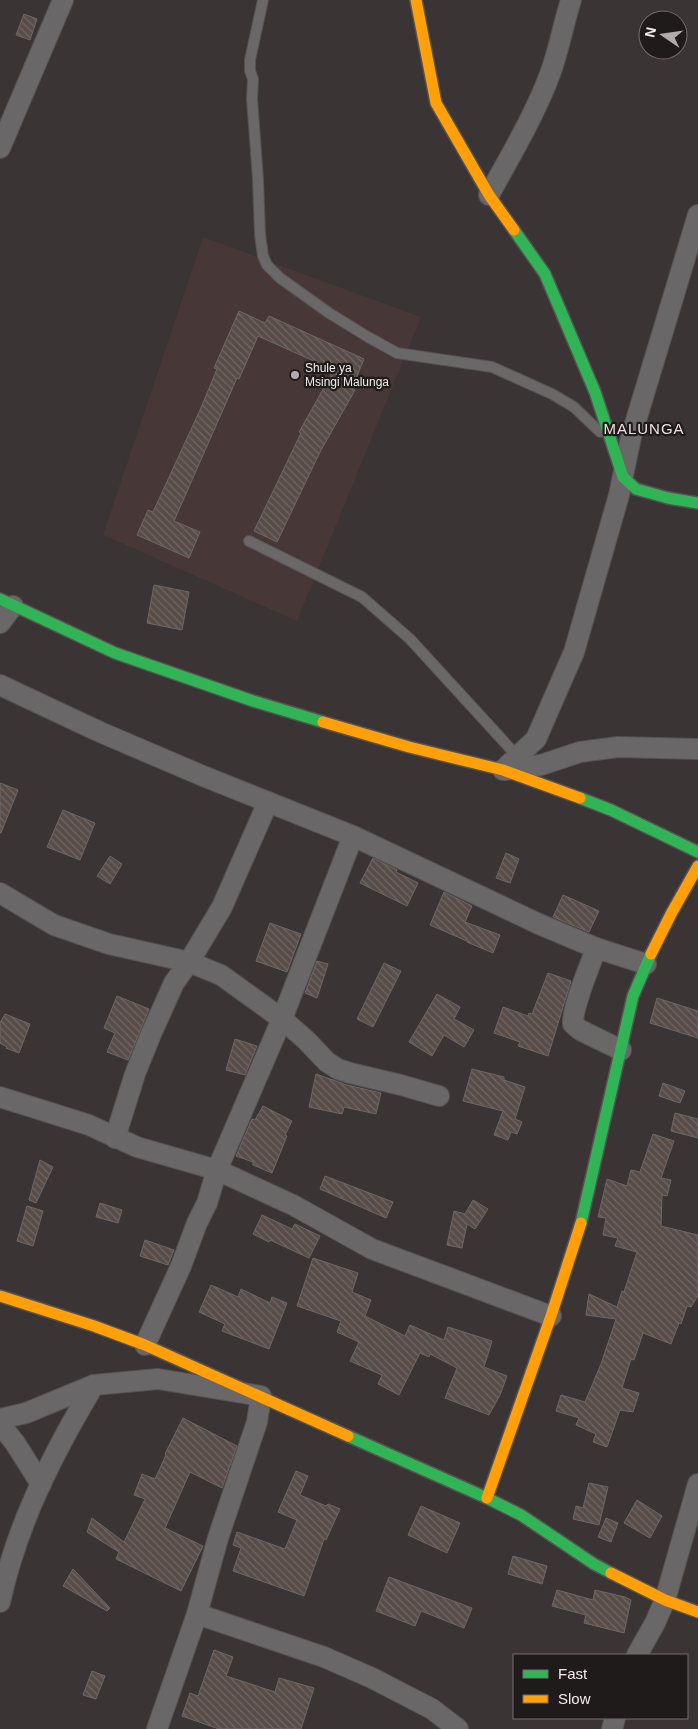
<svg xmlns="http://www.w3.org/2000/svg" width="698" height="1729" font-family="Helvetica,sans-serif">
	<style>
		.built { fill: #473736 }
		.building { fill: url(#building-back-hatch); stroke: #6d6868 }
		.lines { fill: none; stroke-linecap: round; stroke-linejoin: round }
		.lane-casing { stroke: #575252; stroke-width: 12 }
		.street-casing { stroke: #575252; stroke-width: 22 }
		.fast-casing { stroke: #575252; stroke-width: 14 }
		.slow-casing { stroke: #575252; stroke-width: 14 }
		.lane { stroke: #696767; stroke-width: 10 }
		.street { stroke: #696767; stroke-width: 20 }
		.fast { stroke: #30b455; stroke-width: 11 }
		.slow { stroke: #ff9f0a; stroke-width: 11 }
		.poi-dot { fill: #b2abab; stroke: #201b1b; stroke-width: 2 }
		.labels { text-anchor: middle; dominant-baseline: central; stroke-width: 4.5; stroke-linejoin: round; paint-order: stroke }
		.poi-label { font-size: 12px; fill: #f3ebeb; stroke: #201b1b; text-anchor: start }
		.quarter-label { font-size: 15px; letter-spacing: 1px; fill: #efe0e0; stroke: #201b1b }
	</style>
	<defs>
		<pattern id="building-back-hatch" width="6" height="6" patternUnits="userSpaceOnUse" patternTransform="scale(1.25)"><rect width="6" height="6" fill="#584c48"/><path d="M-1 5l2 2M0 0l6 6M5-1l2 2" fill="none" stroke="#706663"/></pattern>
	</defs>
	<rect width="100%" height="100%" fill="#3a3434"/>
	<!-- built -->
	<polygon class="built" points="203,237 421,317 297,621 103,535"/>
	<!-- building -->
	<g class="building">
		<polygon points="24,14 37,19 30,40 16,35"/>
		<polygon points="239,311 265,323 269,316 364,359 352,388 355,390 320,452 277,542 254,531 301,433 299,432 334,370 258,336 239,379 237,378 174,521 200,532 189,558 137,535 148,510 153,512 200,410 217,369 214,368"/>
		<polygon points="154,585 189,592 182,630 147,623"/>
		<polygon points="0,783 18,790 1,833 0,833"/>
		<polygon points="63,810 95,823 80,860 47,847"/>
		<polygon points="506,853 519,859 510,883 496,878"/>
		<polygon points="110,856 122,864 110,884 97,876"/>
		<polygon points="373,858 397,870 396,872 418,883 407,906 360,883"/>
		<polygon points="444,892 472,906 465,922 500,935 493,953 467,942 467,941 430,925"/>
		<polygon points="563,895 599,911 589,932 553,917"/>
		<polygon points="270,923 301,934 287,972 256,961"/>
		<polygon points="317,961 328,964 317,998 305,993"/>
		<polygon points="384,963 401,971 373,1027 357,1019"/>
		<polygon points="548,973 571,981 548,1056 518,1046 520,1042 494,1033 503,1007 528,1016 529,1013 532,1014"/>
		<polygon points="437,994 460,1007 454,1019 474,1030 464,1047 444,1035 432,1056 409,1042"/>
		<polygon points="117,996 149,1009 128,1060 107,1052 115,1033 104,1028"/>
		<polygon points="657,998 698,1011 698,1038 650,1023"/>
		<polygon points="5,1014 30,1024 19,1053 6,1048 7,1047 0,1043 0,1023"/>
		<polygon points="235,1039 257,1046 245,1075 226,1070"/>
		<polygon points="472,1069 504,1077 504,1080 525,1087 515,1119 522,1122 517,1134 511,1132 508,1140 494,1135 503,1111 463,1101"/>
		<polygon points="316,1074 347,1085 381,1093 376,1114 344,1107 342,1114 309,1107"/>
		<polygon points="663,1083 685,1091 680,1103 659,1096"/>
		<polygon points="263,1106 292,1121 285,1135 287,1136 272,1173 253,1165 253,1162 236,1156 252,1119 255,1120"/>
		<polygon points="675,1113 698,1119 698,1138 671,1131"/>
		<polygon points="653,1134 674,1141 661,1178 671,1180 667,1196 662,1195 661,1226 698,1235 698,1296 691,1307 687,1306 681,1324 679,1323 671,1344 643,1333 634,1360 631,1359 622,1388 639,1393 633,1412 620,1410 607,1447 593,1442 596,1434 576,1425 579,1418 556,1411 561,1395 585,1402 601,1364 616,1319 586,1315 589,1294 617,1307 622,1291 624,1292 637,1252 615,1246 618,1238 603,1235 606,1218 598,1217 607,1179 627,1186 631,1170 640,1172"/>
		<polygon points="40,1160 53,1167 36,1203 29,1200"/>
		<polygon points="325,1176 393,1202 386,1218 320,1189"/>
		<polygon points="473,1200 488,1209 475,1229 467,1224 462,1248 447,1245 454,1211 465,1214"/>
		<polygon points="100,1203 122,1210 118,1223 96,1217"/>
		<polygon points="27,1206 43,1211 33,1246 17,1241"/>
		<polygon points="262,1215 292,1229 295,1224 320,1236 309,1258 270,1240 269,1242 253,1234"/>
		<polygon points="145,1240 174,1250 168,1265 140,1256"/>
		<polygon points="313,1258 358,1273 352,1292 371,1300 365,1316 405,1336 410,1325 444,1340 448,1327 492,1341 484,1367 507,1376 500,1395 489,1415 445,1398 457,1368 430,1354 429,1357 420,1353 399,1395 378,1384 382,1375 350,1361 359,1342 337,1332 341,1321 297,1306"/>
		<polygon points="211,1285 238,1297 241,1289 270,1303 272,1297 287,1303 269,1349 222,1331 225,1324 199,1312"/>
		<polygon points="183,1418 237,1446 222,1488 190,1472 165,1528 203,1546 181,1591 116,1559 119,1552 87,1532 92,1518 124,1542 145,1499 134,1495 142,1474 155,1479 166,1455 165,1454"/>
		<polygon points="296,1471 308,1476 300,1495 326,1506 328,1504 340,1509 326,1540 324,1539 304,1596 233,1571 241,1548 233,1545 237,1532 285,1549 297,1520 278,1512"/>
		<polygon points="589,1483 608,1487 599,1525 573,1519 576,1506 583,1508"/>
		<polygon points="637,1500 662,1516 650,1538 624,1523"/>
		<polygon points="421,1506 460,1523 447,1553 408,1535"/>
		<polygon points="606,1518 618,1523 611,1542 598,1537"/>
		<polygon points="513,1556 547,1566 542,1584 508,1574"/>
		<polygon points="73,1569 110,1608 107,1611 63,1586"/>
		<polygon points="389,1577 472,1608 464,1628 421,1611 415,1626 376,1611"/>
		<polygon points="557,1590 593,1600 595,1590 625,1597 631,1600 624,1633 584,1623 586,1615 552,1606"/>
		<polygon points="214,1650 233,1657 226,1676 275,1692 279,1678 314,1688 301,1729 219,1729 182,1716 190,1693 198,1696"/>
		<polygon points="92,1671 105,1676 96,1699 83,1695"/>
	</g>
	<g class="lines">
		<defs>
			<g id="lane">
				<polyline points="263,0 250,60 250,71 253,79 252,99 258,179 260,234 263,256 267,265 280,278 329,313 368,337 397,353 492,367 552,394 574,407 600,432"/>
				<polyline points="249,541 362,597 410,639 518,757"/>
			</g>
			<g id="street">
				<polyline points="0,148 63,0"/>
				<path d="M 489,195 C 510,156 534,117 550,74 C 559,50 563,25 571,0"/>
				<polyline points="0,623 13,606"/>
				<polyline points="0,685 100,732 203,776 353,836 539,924 596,948 646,964"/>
				<polyline points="503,770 536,739 574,652 619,495 631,437 698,215"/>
				<polyline points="505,770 541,765 580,752 618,747 698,749"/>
				<polyline points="0,893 54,925 109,944 189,962 221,975 282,1019 306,1040 327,1062 338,1069 350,1073 401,1085 439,1096"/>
				<path d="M 596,948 C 590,967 572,1006 573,1024 L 580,1030 L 621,1050"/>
				<polyline points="0,1097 89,1125 137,1147 217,1170 293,1205 372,1249 551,1316"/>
				<polyline points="115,1138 135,1074 151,1034 174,983 189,962 222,907 268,802"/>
				<polyline points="145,1345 181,1266 197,1223 207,1203 217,1170 282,1019 353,836"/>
				<polyline points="0,1419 26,1413 94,1385 158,1379 261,1396 257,1422 218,1538 197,1614 157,1729"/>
				<polyline points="0,1424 15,1443 41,1484"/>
				<path d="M 0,1602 C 17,1524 53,1453 94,1385"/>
				<polyline points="197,1614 324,1657 372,1678 432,1709 458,1729"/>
				<polyline points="637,1655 655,1623 665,1600 698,1484"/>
				<polyline points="612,1729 615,1718"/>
			</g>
			<g id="fast">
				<polyline points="514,230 545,274 595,392 623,477 636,489 668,498 698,503"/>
				<polyline points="0,599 115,653 253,701 323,722"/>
				<polyline points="580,798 611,810 698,852"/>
				<polyline points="581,1223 633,996 651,954"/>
				<polyline points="348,1436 487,1498 521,1515 594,1564 611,1573"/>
			</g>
			<g id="slow">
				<polyline points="416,0 436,103 489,195 514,230"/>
				<polyline points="323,722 409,747 503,770 580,798"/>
				<polyline points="651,954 671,914 698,866"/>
				<polyline points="0,1296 94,1326 145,1345 348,1436"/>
				<polyline points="487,1498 551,1316 581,1223"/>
				<polyline points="611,1573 665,1600 698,1612"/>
			</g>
		</defs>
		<!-- lane casing -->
		<use href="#lane" class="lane-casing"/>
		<!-- street casing -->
		<use href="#street" class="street-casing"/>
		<!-- fast casing -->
		<use href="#fast" class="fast-casing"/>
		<!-- slow casing -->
		<use href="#slow" class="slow-casing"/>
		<!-- lane -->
		<use href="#lane" class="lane"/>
		<!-- street -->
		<use href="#street" class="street"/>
		<!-- fast -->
		<use href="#fast" class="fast"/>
		<!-- slow -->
		<use href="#slow" class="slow"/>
	</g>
	<!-- markers -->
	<circle class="poi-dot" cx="295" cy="375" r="5"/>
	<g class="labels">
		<!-- poi labels -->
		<g class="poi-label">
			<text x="305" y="368">Shule ya<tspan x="305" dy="14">Msingi Malunga</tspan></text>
		</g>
		<!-- quarter labels -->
		<g class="quarter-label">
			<text x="644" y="428">MALUNGA</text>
		</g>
	</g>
	<!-- legend -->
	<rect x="513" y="1654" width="175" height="65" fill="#201b1b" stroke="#746e6e"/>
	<rect x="523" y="1670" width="25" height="8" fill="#30b455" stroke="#746e6e"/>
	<text x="558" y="1679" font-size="15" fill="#f3ebeb">Fast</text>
	<rect x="523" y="1695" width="25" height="8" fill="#ff9f0a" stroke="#746e6e"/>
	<text x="558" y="1704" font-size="15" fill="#f3ebeb">Slow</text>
	<!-- north arrow -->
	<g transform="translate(663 35) rotate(283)"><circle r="24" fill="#201b1b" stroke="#746e6e"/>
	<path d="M0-4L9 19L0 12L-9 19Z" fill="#b2abab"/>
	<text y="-8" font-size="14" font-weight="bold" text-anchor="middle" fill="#f3ebeb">N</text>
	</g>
</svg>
